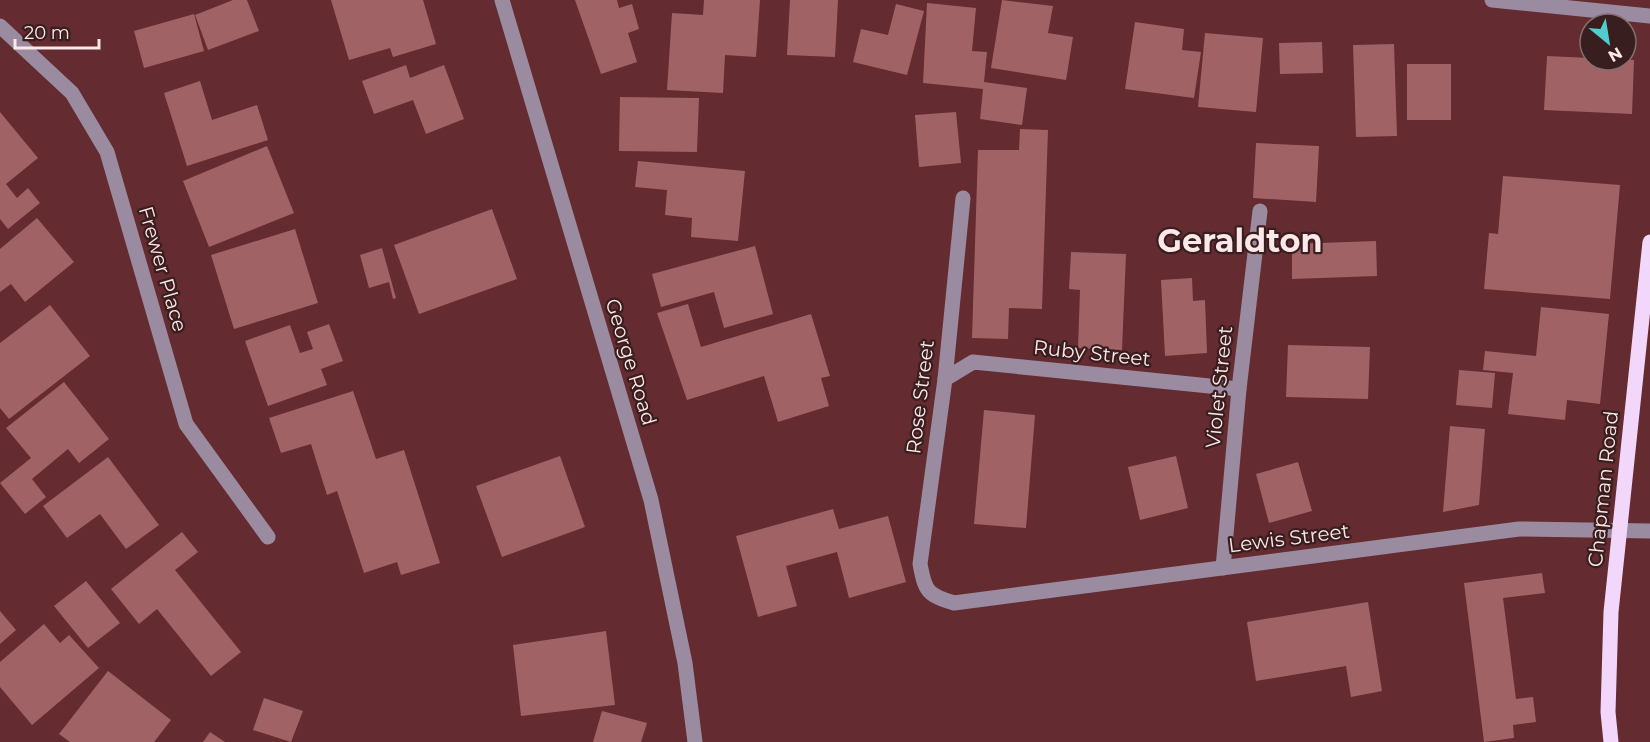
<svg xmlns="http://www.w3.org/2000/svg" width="1650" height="742" font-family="Montserrat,sans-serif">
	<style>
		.building { fill: #a16265 }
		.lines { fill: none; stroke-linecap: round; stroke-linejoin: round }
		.minor { stroke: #9b8ba1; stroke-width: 15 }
		.major { stroke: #f2d7fb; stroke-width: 15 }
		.labels { text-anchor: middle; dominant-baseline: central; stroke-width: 4.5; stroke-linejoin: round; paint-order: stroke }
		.street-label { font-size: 20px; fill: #fee7e8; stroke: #381e1f }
		.town-label { font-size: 32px; font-weight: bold; fill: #fee7e8; stroke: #381e1f }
	</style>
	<rect width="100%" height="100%" fill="#642b30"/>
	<!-- building -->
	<g class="building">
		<polygon points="233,0 247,0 259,31 208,50 195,15"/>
		<polygon points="331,0 423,0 436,44 393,57 390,48 349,60"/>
		<polygon points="575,0 617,0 619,8 632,4 639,29 628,33 637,62 601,74"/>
		<polygon points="704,0 760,0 756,57 725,55 723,93 667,90 672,13 703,15"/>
		<polygon points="790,0 838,0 835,57 787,55"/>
		<polygon points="1002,0 1053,6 1048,33 1073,37 1066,80 991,68"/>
		<polygon points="927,3 976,8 972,51 987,52 984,82 1027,88 1022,125 980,119 983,89 923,83"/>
		<polygon points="896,4 924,11 907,75 853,62 861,29 888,35"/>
		<polygon points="194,14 204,51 144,68 134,31"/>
		<polygon points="1135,22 1184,29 1182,50 1201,52 1194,98 1125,89"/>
		<polygon points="1205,33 1263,38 1256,112 1198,107"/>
		<polygon points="1322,42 1323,73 1280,74 1279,43"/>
		<polygon points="1394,44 1397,136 1356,137 1353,45"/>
		<polygon points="1547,56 1590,58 1590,60 1634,60 1632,114 1544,110"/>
		<rect x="1407" y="64" width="44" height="56"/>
		<polygon points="406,65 410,78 444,65 464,119 426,134 413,100 374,114 362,81"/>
		<polygon points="200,81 212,120 257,105 268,140 187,166 164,93"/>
		<polygon points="620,97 699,98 697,152 619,151"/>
		<polygon points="0,112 38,158 6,184 17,198 28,188 40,203 8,229 0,219"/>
		<polygon points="956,112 961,163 919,167 915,115"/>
		<polygon points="1020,129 1048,130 1042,309 1009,308 1008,339 972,338 978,150 1019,150"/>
		<polygon points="1256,143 1319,146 1316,202 1253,198"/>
		<polygon points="267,146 294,213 209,247 183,181"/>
		<polygon points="638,161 745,171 738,241 691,237 692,218 665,215 667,190 635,187"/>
		<polygon points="1503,176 1620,185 1610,299 1484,289 1489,233 1498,234"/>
		<polygon points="492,209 517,279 419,314 394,245"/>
		<polygon points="37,218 74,262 25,302 11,284 0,292 0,249"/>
		<polygon points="295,229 318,303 234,329 211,255"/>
		<polygon points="1376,241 1377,276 1292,279 1292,244"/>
		<polygon points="755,246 773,314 724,328 714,292 661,307 652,274"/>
		<polygon points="382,248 396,298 393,299 389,282 369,288 360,255"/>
		<polygon points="1071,252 1126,254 1122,350 1078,348 1080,290 1069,289"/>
		<polygon points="1192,278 1193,301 1205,300 1207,353 1165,356 1161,280"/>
		<polygon points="688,304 701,347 811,314 830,376 821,378 829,406 778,422 764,376 687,400 657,313"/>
		<polygon points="50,305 90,356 9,419 0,408 0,343"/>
		<polygon points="1541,307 1609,314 1600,404 1567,400 1565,420 1508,414 1513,373 1483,370 1485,351 1536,356"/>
		<polygon points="329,324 343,361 321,369 327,385 268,406 245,341 290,325 300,353 313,349 307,332"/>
		<polygon points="1288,345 1370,347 1368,399 1286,397"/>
		<polygon points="1459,370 1495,373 1492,408 1456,405"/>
		<polygon points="64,382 109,439 79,463 68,449 32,479 46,497 25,514 0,483 31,458 6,428"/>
		<polygon points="353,391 376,459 404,450 440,563 401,575 397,562 364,573 337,491 327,495 311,444 281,453 269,418"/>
		<polygon points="984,410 1035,415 1026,528 974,524"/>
		<polygon points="1450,426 1485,429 1479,505 1443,512"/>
		<polygon points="560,456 585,527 502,557 476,486"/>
		<polygon points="1176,456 1188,508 1140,520 1128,467"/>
		<polygon points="108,457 159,525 126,549 100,514 67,538 43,506"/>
		<polygon points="1298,462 1312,511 1269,523 1256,474"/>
		<polygon points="833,509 839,529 888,516 906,582 849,598 837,552 786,566 797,606 758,617 736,536"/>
		<polygon points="182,532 198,552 175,570 241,652 211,676 157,609 139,624 111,589"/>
		<polygon points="1542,573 1545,593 1503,598 1516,699 1533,697 1536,722 1513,725 1514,738 1484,742 1464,583"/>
		<polygon points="86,581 120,623 88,648 54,606"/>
		<polygon points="1368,602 1382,691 1351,697 1346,666 1256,681 1247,622"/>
		<polygon points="0,611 16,630 0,644"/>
		<polygon points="44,624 60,643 69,635 99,668 32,725 0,687 0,662"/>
		<polygon points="606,631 615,705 521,716 513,645"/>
		<polygon points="108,671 171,720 154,742 70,742 59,734"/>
		<polygon points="264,698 303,711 291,742 253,730"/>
		<polygon points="602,711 647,723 641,742 593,742"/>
		<polygon points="210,732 225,742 203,742"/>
	</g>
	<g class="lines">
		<!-- minor -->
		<g class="minor">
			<polyline points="502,0 651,500 685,663 695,742"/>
			<polyline points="1492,0 1650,16"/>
			<polyline points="0,26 72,93 107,152 186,424 268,537"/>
			<path d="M 963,198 L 945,379 L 920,564 C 925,591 927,595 954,603 L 1519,529 L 1650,531"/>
			<polyline points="945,379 973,362 1239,389"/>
			<polyline points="1223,568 1239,389 1260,211"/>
		</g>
		<!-- major -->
		<polyline class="major" points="1611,742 1608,712 1611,612 1650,242"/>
	</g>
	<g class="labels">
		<!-- street labels -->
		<g class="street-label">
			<text transform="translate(163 269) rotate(74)">Frewer Place</text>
			<text transform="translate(1092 353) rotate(6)">Ruby Street</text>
			<text transform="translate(631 362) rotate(73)">George Road</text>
			<text transform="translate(1219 387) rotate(-84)">Violet Street</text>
			<text transform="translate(920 397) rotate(-83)">Rose Street</text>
			<text transform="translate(1603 489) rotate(-84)">Chapman Road</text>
			<text transform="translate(1289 538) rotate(-7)">Lewis Street</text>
		</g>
		<!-- town labels -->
		<g class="town-label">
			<text x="1240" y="240">Geraldton</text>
		</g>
	</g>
	<!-- north arrow -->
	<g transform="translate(1608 42) rotate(150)"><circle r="28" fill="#381e1f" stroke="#876e6f" stroke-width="1.5"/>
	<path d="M0-4.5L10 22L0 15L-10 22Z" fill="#52cdcf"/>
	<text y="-9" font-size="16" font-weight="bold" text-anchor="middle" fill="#fee7e8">N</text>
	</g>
	<!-- scale -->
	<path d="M15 39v9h84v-9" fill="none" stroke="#fee7e8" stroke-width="3"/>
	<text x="24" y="39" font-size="18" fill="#fee7e8" stroke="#381e1f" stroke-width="4.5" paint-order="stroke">20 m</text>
</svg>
